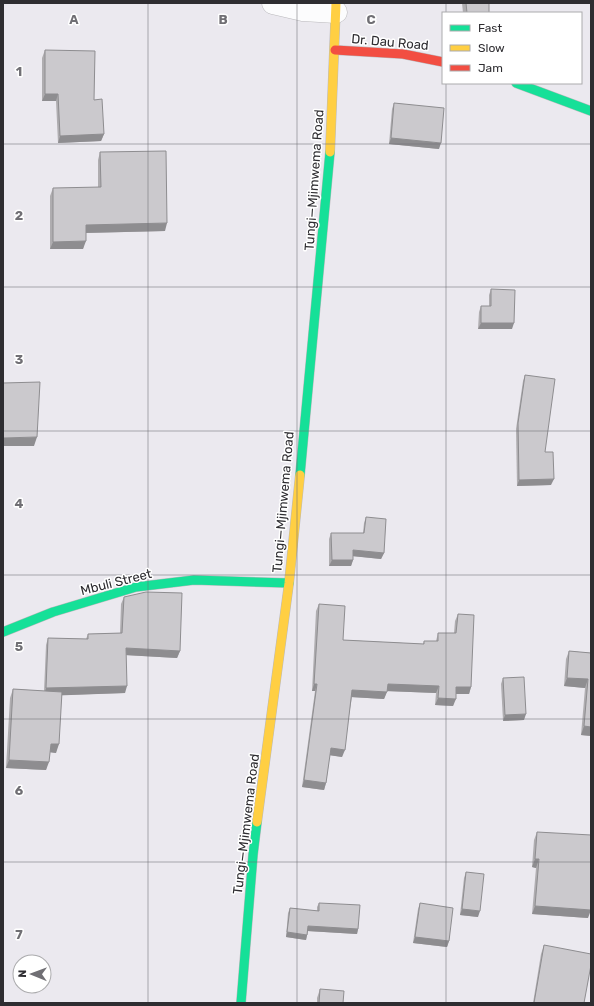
<svg xmlns="http://www.w3.org/2000/svg" width="594" height="1006" font-family="Rubik,sans-serif">
	<style>
		.lines { fill: none; stroke-linecap: round; stroke-linejoin: round }
		.street-casing { stroke: #bab9bc; stroke-width: 23 }
		.fast-casing { stroke: #bab9bc; stroke-width: 10 }
		.slow-casing { stroke: #bab9bc; stroke-width: 10 }
		.jam-casing { stroke: #bab9bc; stroke-width: 10 }
		.street { stroke: #fcfcfd; stroke-width: 22 }
		.fast { stroke: #16e098; stroke-width: 9 }
		.slow { stroke: #ffcf43; stroke-width: 9 }
		.jam { stroke: #f24e42; stroke-width: 9 }
		.wall { fill: #afadb0 }
		.shaded-wall { fill: #8e8d90 }
		.building { fill: #cbc9cd; stroke: #8e8d90 }
		.grid { fill: none; stroke: #706f74; stroke-width: 1; stroke-opacity: 0.55 }
		.labels { text-anchor: middle; dominant-baseline: central; stroke-width: 3; stroke-linejoin: round; paint-order: stroke }
		.street-label { font-size: 13px; fill: #2e2d31; stroke: #fff }
		.grid-label { font-size: 13px; text-anchor: middle; font-weight: bold; fill: #706f74; stroke: #fff; stroke-width: 3; stroke-linejoin: round; paint-order: stroke }
	</style>
	<rect width="100%" height="100%" fill="#ebe9ef"/>
	<g class="lines">
		<defs>
			<polyline id="street" points="273,3 303,10 336,12"/>
			<g id="fast">
				<polyline points="516,83 591,111"/>
				<polyline points="300,475 330,152"/>
				<polyline points="3,632 53,612 136,587 194,580 289,583"/>
				<polyline points="241,1003 253,855 257,822"/>
			</g>
			<g id="slow">
				<polyline points="330,152 336,3"/>
				<polyline points="257,822 289,583 300,475"/>
			</g>
			<polyline id="jam" points="335,50 403,54 443,62"/>
		</defs>
		<!-- street casing -->
		<use href="#street" class="street-casing"/>
		<!-- fast casing -->
		<use href="#fast" class="fast-casing"/>
		<!-- slow casing -->
		<use href="#slow" class="slow-casing"/>
		<!-- jam casing -->
		<use href="#jam" class="jam-casing"/>
		<!-- street -->
		<use href="#street" class="street"/>
		<!-- fast -->
		<use href="#fast" class="fast"/>
		<!-- slow -->
		<use href="#slow" class="slow"/>
		<!-- jam -->
		<use href="#jam" class="jam"/>
	</g>
	<!-- wall -->
	<g class="wall">
		<polygon points="462,3 489,3 489,13 463,13"/>
		<polygon points="45,50 94,100 104,134 101,141 58,143 56,101 42,101 42,58"/>
		<polygon points="394,103 439,149 389,144 392,109"/>
		<polygon points="100,152 165,231 86,233 83,249 50,249 50,196 53,188 98,188 98,160"/>
		<polygon points="491,289 512,329 478,329 479,312 481,306 489,306 489,295"/>
		<polygon points="525,375 545,452 551,485 517,486 516,429 523,381"/>
		<polygon points="366,517 384,553 381,559 353,556 353,560 351,566 329,566 329,539 331,533 363,533 364,523"/>
		<polygon points="124,597 180,651 177,658 126,655 125,693 62,695 56,753 50,752 46,770 6,768 10,698 13,689 44,691 46,645 48,638 86,639 88,634 120,633 121,604"/>
		<polygon points="319,604 343,640 423,644 424,641 436,641 438,633 454,633 455,621 458,614 471,687 469,694 456,694 453,706 435,705 436,693 387,691 384,699 352,697 342,757 330,755 326,783 324,790 302,787 315,691 312,691 316,611"/>
		<polygon points="569,651 591,653 591,736 581,735 585,688 564,686 566,659"/>
		<polygon points="503,678 524,720 503,721 501,684"/>
		<polygon points="537,832 588,918 532,914 536,868 532,867 534,840"/>
		<polygon points="466,872 478,917 460,915 464,878"/>
		<polygon points="319,903 358,929 357,934 308,931 306,940 286,937 288,913 290,908 317,911 317,907"/>
		<polygon points="420,903 449,941 447,947 413,943 418,909"/>
		<polygon points="544,945 584,1003 533,1003 541,954"/>
		<polygon points="320,989 343,1003 317,1003 317,998"/>
	</g>
	<!-- shaded-wall -->
	<g class="shaded-wall">
		<polygon points="45,94 58,94 56,101 42,101"/>
		<polygon points="104,134 101,141 58,143 60,136"/>
		<polygon points="391,138 441,143 439,149 389,144"/>
		<polygon points="167,223 165,231 83,233 86,225"/>
		<polygon points="86,241 83,249 50,249 53,242"/>
		<polygon points="481,323 514,323 512,329 478,329"/>
		<polygon points="37,437 34,446 3,446 3,438"/>
		<polygon points="554,479 551,485 517,486 519,480"/>
		<polygon points="353,550 384,553 381,559 351,556"/>
		<polygon points="332,560 353,560 351,566 329,566"/>
		<polygon points="126,648 180,651 177,658 124,655"/>
		<polygon points="567,678 588,679 585,688 564,686"/>
		<polygon points="314,684 317,684 315,691 312,691"/>
		<polygon points="388,684 439,686 436,693 385,691"/>
		<polygon points="127,686 125,693 44,696 46,688"/>
		<polygon points="456,687 471,687 469,694 454,694"/>
		<polygon points="352,690 387,692 384,699 350,697"/>
		<polygon points="438,698 456,699 453,706 435,705"/>
		<polygon points="526,714 524,720 503,721 505,715"/>
		<polygon points="584,726 591,727 591,736 581,735"/>
		<polygon points="51,744 59,744 56,753 48,752"/>
		<polygon points="331,748 345,750 342,757 328,755"/>
		<polygon points="9,760 49,762 46,770 6,768"/>
		<polygon points="304,780 326,783 324,790 302,787"/>
		<polygon points="535,859 539,859 536,868 532,867"/>
		<polygon points="535,906 591,910 588,918 532,914"/>
		<polygon points="462,909 480,911 478,917 460,915"/>
		<polygon points="308,926 358,929 357,934 307,931"/>
		<polygon points="287,932 307,935 306,940 286,937"/>
		<polygon points="415,937 449,941 447,947 413,943"/>
	</g>
	<!-- building -->
	<g class="building">
		<polygon points="466,3 489,3 489,13 467,13"/>
		<polygon points="45,50 95,51 94,100 102,99 104,134 60,136 58,94 45,94"/>
		<polygon points="394,103 444,108 441,143 391,138"/>
		<polygon points="166,151 167,223 86,225 86,241 53,242 53,188 101,187 100,152"/>
		<polygon points="491,289 515,290 514,323 481,323 481,306 491,306"/>
		<polygon points="525,375 555,379 545,452 553,452 554,479 519,480 518,423"/>
		<polygon points="40,382 37,437 3,438 3,383"/>
		<polygon points="366,517 386,519 384,553 353,550 353,560 332,560 331,533 364,533"/>
		<polygon points="146,592 182,593 180,651 126,648 127,686 46,688 48,638 88,639 88,634 122,633 124,597"/>
		<polygon points="319,604 345,606 343,640 424,644 424,641 438,641 438,633 456,633 458,614 474,615 471,687 456,687 456,699 438,698 439,686 388,684 387,692 352,690 345,750 331,748 326,783 304,780 317,684 314,684"/>
		<polygon points="569,651 591,653 591,727 584,726 588,679 567,678"/>
		<polygon points="524,677 526,714 505,715 503,678"/>
		<polygon points="13,689 62,692 59,744 51,744 49,762 9,760"/>
		<polygon points="537,832 591,835 591,910 535,906 539,859 535,859"/>
		<polygon points="466,872 484,874 480,911 462,909"/>
		<polygon points="319,903 360,905 358,929 308,926 307,935 287,932 290,908 319,911"/>
		<polygon points="420,903 453,908 449,941 415,937"/>
		<polygon points="544,945 591,954 591,965 584,1003 534,1003"/>
		<polygon points="320,989 344,991 343,1003 319,1003"/>
	</g>
	<!-- grid -->
	<path class="grid" d="M 148,3 L 148,1003M 297,3 L 297,1003M 446,3 L 446,13M 446,83 L 446,1003M 3,144 L 591,144M 3,287 L 591,287M 3,431 L 591,431M 3,575 L 591,575M 3,719 L 591,719M 3,862 L 591,862"/>
	<g class="labels">
		<!-- street labels -->
		<g class="street-label">
			<text transform="translate(390 42) rotate(5)">Dr. Dau Road</text>
			<text transform="translate(314 180) rotate(-86)">Tungi—Mjimwema Road</text>
			<text transform="translate(283 502) rotate(-85)">Tungi—Mjimwema Road</text>
			<text transform="translate(116 582) rotate(-14)">Mbuli Street</text>
			<text transform="translate(246 824) rotate(-83)">Tungi—Mjimwema Road</text>
		</g>
	</g>
	<g class="grid-label">
		<text x="74" y="24">A</text>
		<text x="223" y="24">B</text>
		<text x="371" y="24">C</text>
		<text x="19" y="76">1</text>
		<text x="19" y="220">2</text>
		<text x="19" y="364">3</text>
		<text x="19" y="508">4</text>
		<text x="19" y="651">5</text>
		<text x="19" y="795">6</text>
		<text x="19" y="939">7</text>
	</g>
	<!-- border -->
	<rect width="594" height="1006" fill="none" stroke="#2e2d31" stroke-width="8"/>
	<!-- legend -->
	<rect x="442" y="12" width="140" height="72" fill="#ffffff" stroke="#ababad"/>
	<rect x="450" y="25" width="20" height="6" fill="#16e098" stroke="#ababad"/>
	<text x="478" y="32" font-size="12" fill="#2e2d31">Fast</text>
	<rect x="450" y="45" width="20" height="6" fill="#ffcf43" stroke="#ababad"/>
	<text x="478" y="52" font-size="12" fill="#2e2d31">Slow</text>
	<rect x="450" y="65" width="20" height="6" fill="#f24e42" stroke="#ababad"/>
	<text x="478" y="72" font-size="12" fill="#2e2d31">Jam</text>
	<!-- north arrow -->
	<g transform="translate(32 974) rotate(271)"><circle r="19" fill="#ffffff" stroke="#ababad"/>
	<path d="M0-3L7 15L0 10L-7 15Z" fill="#706f74"/>
	<text y="-6" font-size="11" font-weight="bold" text-anchor="middle" fill="#2e2d31">N</text>
	</g>
</svg>
